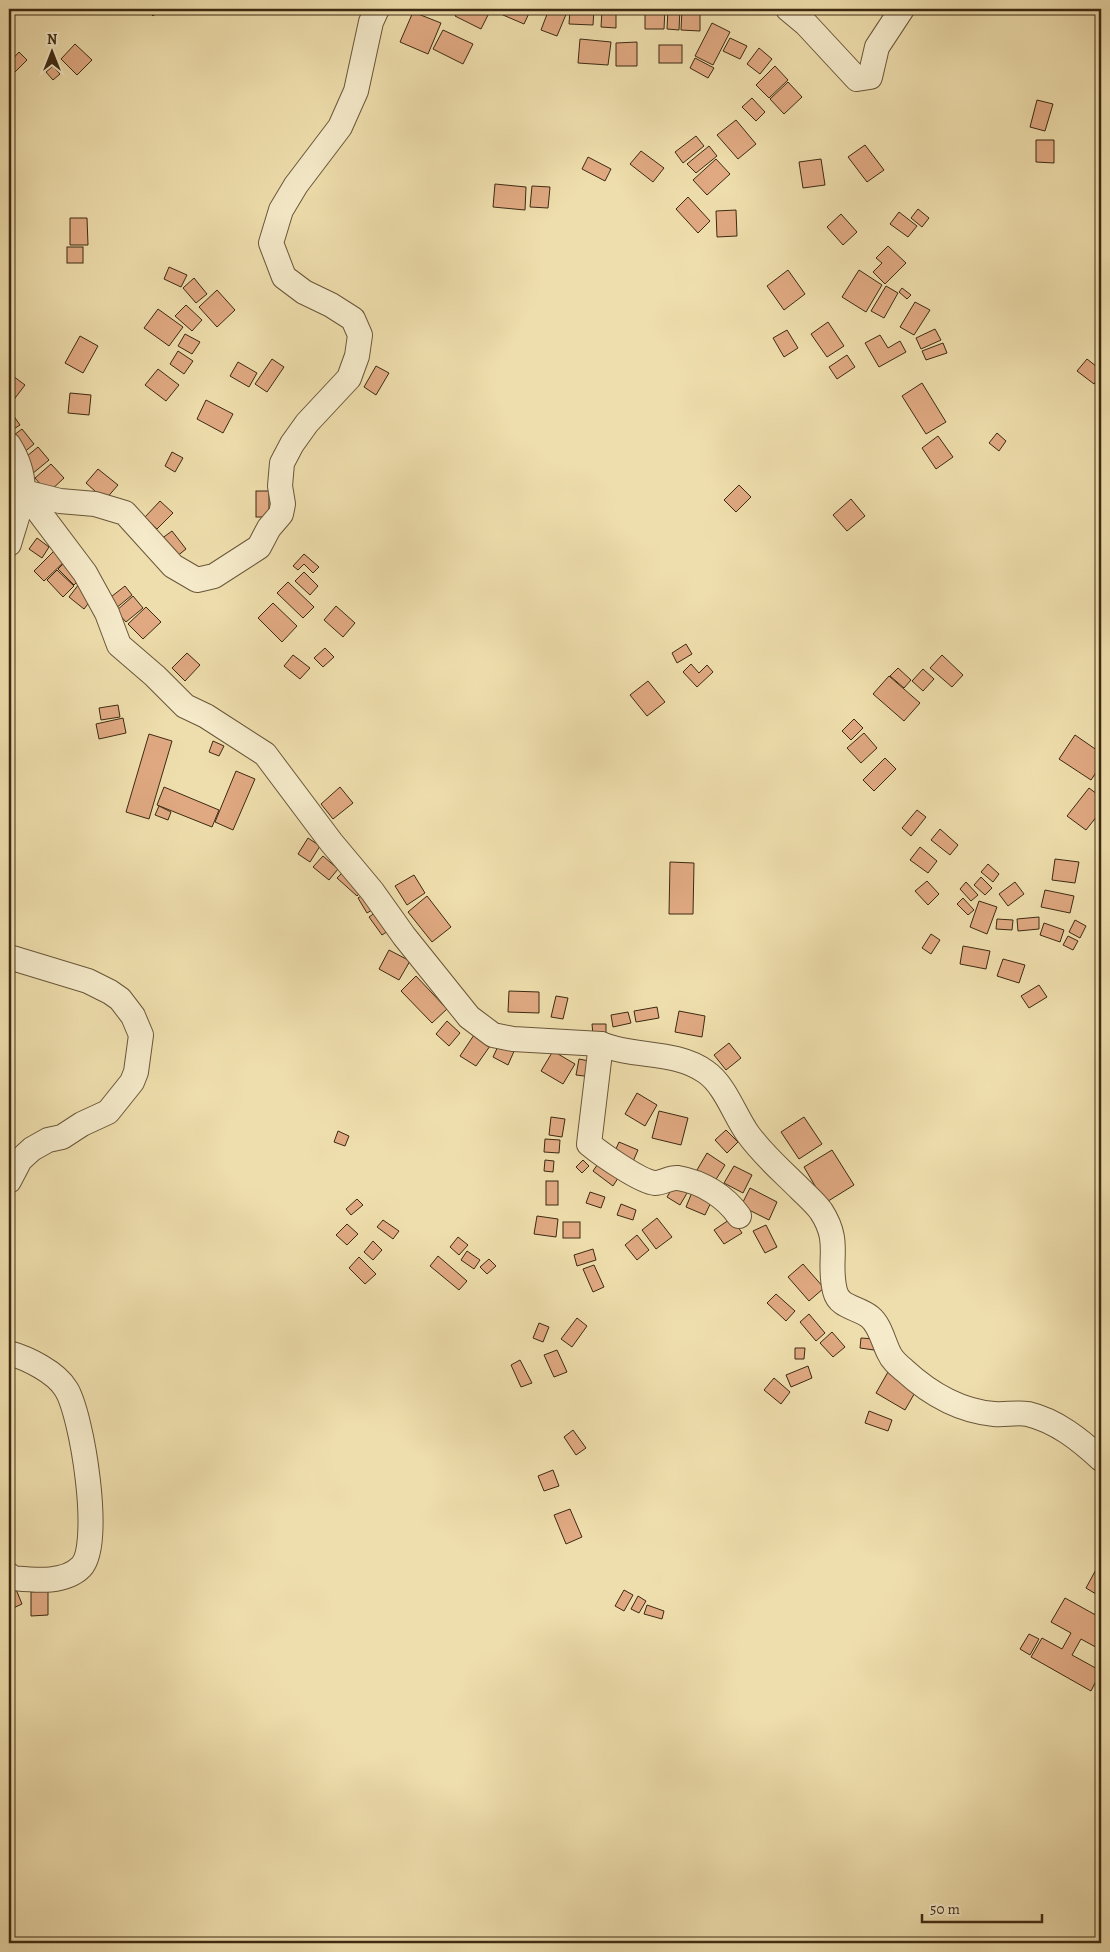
<svg xmlns="http://www.w3.org/2000/svg" width="1110" height="1952" font-family="Alegreya,serif">
	<style>
		.building { fill: #e0a982; stroke: #3c2a12 }
		.lines { fill: none; stroke-linecap: round; stroke-linejoin: round }
		.minor-casing { stroke: #695739; stroke-width: 26 }
		.minor { stroke: #f5eaca; stroke-width: 24 }
	</style>
	<rect width="100%" height="100%" fill="#efdead"/>
	<filter id="stains"><feTurbulence type="fractalNoise" baseFrequency=".004" numOctaves="4"/><feColorMatrix values="0 0 0 0 .2 0 0 0 0 .09 0 0 0 0 .02 0 0 0 .5 -.17"/></filter>
	<radialGradient id="worn" r=".72"><stop offset=".6" stop-color="#630" stop-opacity="0"/><stop offset="1" stop-color="#630" stop-opacity=".3"/></radialGradient>
	<!-- building -->
	<g class="building">
		<polygon points="146,9 161,9 153,16"/>
		<polygon points="459,9 491,9 481,29 455,16"/>
		<polygon points="497,9 531,9 524,24 496,12"/>
		<polygon points="549,9 558,9 567,12 557,36 541,30"/>
		<polygon points="570,9 594,9 593,25 569,24"/>
		<polygon points="645,9 665,9 664,29 645,29"/>
		<polygon points="668,9 680,9 679,30 667,29"/>
		<polygon points="682,9 700,9 700,31 681,30"/>
		<polygon points="602,10 616,10 616,28 601,27"/>
		<polygon points="413,12 441,23 428,54 400,42"/>
		<polygon points="712,23 730,32 713,65 695,56"/>
		<polygon points="443,30 473,44 463,64 433,49"/>
		<polygon points="730,38 747,46 740,59 723,51"/>
		<polygon points="580,39 611,42 608,65 578,63"/>
		<polygon points="637,42 637,66 616,66 616,43"/>
		<polygon points="75,44 92,60 77,75 61,59"/>
		<rect x="659" y="45" width="23" height="18"/>
		<polygon points="759,48 772,59 760,74 747,64"/>
		<polygon points="19,52 27,60 14,73 9,68 9,63"/>
		<polygon points="695,58 714,68 708,78 690,68"/>
		<polygon points="53,66 60,74 53,80 46,72"/>
		<polygon points="775,66 788,80 769,98 756,85"/>
		<polygon points="788,82 802,97 784,114 770,99"/>
		<polygon points="752,98 765,112 756,121 742,107"/>
		<polygon points="1037,100 1053,104 1045,131 1030,127"/>
		<polygon points="736,120 756,144 738,159 717,135"/>
		<polygon points="696,136 704,146 683,163 675,152"/>
		<polygon points="1036,140 1054,140 1054,163 1036,162"/>
		<polygon points="865,145 884,170 867,182 848,157"/>
		<polygon points="709,146 717,156 696,173 687,164"/>
		<polygon points="641,151 664,168 653,182 630,164"/>
		<polygon points="588,157 611,169 605,181 582,169"/>
		<polygon points="716,159 730,174 707,195 693,180"/>
		<polygon points="821,159 825,185 803,188 799,162"/>
		<polygon points="495,184 526,187 525,210 493,207"/>
		<polygon points="532,186 550,187 548,208 530,207"/>
		<polygon points="688,197 710,221 698,233 676,209"/>
		<polygon points="918,209 929,218 922,227 911,218"/>
		<polygon points="736,210 737,236 717,237 716,211"/>
		<polygon points="899,212 917,226 908,237 890,224"/>
		<polygon points="841,214 857,232 843,245 827,227"/>
		<polygon points="70,218 87,218 88,245 70,245"/>
		<polygon points="888,246 906,263 885,284 873,272 882,263 876,258"/>
		<rect x="67" y="247" width="16" height="16"/>
		<polygon points="169,267 187,275 181,287 164,279"/>
		<polygon points="788,270 805,294 784,310 767,286"/>
		<polygon points="859,270 882,285 866,312 842,297"/>
		<polygon points="194,278 207,294 196,303 183,288"/>
		<polygon points="886,286 898,293 884,318 871,311"/>
		<polygon points="902,288 911,295 907,299 899,292"/>
		<polygon points="217,290 235,310 217,327 199,307"/>
		<polygon points="915,302 930,310 914,335 900,327"/>
		<polygon points="186,305 202,320 192,331 175,316"/>
		<polygon points="158,309 183,327 169,346 144,328"/>
		<polygon points="828,322 844,346 827,357 811,334"/>
		<polygon points="935,329 941,340 921,349 916,338"/>
		<polygon points="787,330 798,348 784,357 773,338"/>
		<polygon points="185,334 200,342 192,354 178,346"/>
		<polygon points="880,335 888,348 900,341 906,352 879,367 865,343"/>
		<polygon points="80,336 98,346 83,373 65,363"/>
		<polygon points="943,343 947,353 926,360 922,351"/>
		<polygon points="178,351 193,361 184,374 170,364"/>
		<polygon points="847,355 855,367 837,379 829,367"/>
		<polygon points="272,359 284,367 267,392 255,384"/>
		<polygon points="1087,359 1101,370 1101,374 1094,384 1077,371"/>
		<polygon points="238,362 257,373 249,387 230,376"/>
		<polygon points="376,366 389,373 376,395 364,387"/>
		<polygon points="158,369 179,385 166,401 145,385"/>
		<polygon points="13,376 25,385 9,406 9,382"/>
		<polygon points="922,383 946,422 926,434 902,396"/>
		<polygon points="70,393 91,395 89,415 68,413"/>
		<polygon points="206,400 233,414 223,433 197,419"/>
		<polygon points="13,415 20,425 9,432 9,418"/>
		<polygon points="22,429 34,444 22,454 10,438"/>
		<polygon points="997,433 1006,441 999,451 989,443"/>
		<polygon points="938,436 953,457 936,469 922,448"/>
		<polygon points="38,447 49,460 32,474 21,461"/>
		<polygon points="172,452 183,458 175,472 165,466"/>
		<polygon points="51,464 64,478 48,493 35,478"/>
		<polygon points="98,469 118,485 105,500 86,483"/>
		<polygon points="739,485 751,497 736,512 724,500"/>
		<rect x="256" y="491" width="13" height="26"/>
		<polygon points="851,499 865,516 847,531 833,515"/>
		<polygon points="160,501 173,513 157,529 145,517"/>
		<polygon points="172,531 186,549 176,557 161,539"/>
		<polygon points="37,538 49,547 42,558 29,549"/>
		<polygon points="57,548 67,559 44,581 34,571"/>
		<polygon points="304,554 319,567 313,573 304,564 298,570 293,566"/>
		<polygon points="67,560 83,576 74,585 58,569"/>
		<polygon points="57,570 74,586 63,597 47,580"/>
		<polygon points="304,572 318,586 310,595 295,581"/>
		<polygon points="288,582 314,607 303,618 277,593"/>
		<polygon points="79,584 94,596 84,609 69,597"/>
		<polygon points="125,586 132,595 115,609 107,600"/>
		<polygon points="133,596 143,608 126,622 116,611"/>
		<polygon points="273,603 297,626 282,642 258,618"/>
		<polygon points="336,606 355,623 343,637 324,620"/>
		<polygon points="146,607 161,622 143,639 128,624"/>
		<polygon points="686,644 692,654 677,663 672,653"/>
		<polygon points="325,648 334,657 323,667 314,658"/>
		<polygon points="187,653 200,665 185,681 172,668"/>
		<polygon points="293,655 310,668 300,679 284,666"/>
		<polygon points="942,655 963,675 952,687 930,668"/>
		<polygon points="691,664 699,673 707,665 713,672 697,687 683,672"/>
		<polygon points="898,668 911,680 904,688 890,676"/>
		<polygon points="923,669 934,679 923,691 912,681"/>
		<polygon points="889,676 920,703 904,721 873,694"/>
		<polygon points="648,681 665,702 647,716 630,695"/>
		<polygon points="118,705 120,717 101,720 99,708"/>
		<polygon points="123,718 126,733 99,739 96,724"/>
		<polygon points="854,719 863,728 851,740 842,731"/>
		<polygon points="864,733 877,748 861,763 847,748"/>
		<polygon points="149,734 172,741 149,819 126,812"/>
		<polygon points="1075,735 1101,753 1101,765 1091,780 1059,759"/>
		<polygon points="213,741 224,746 219,756 209,752"/>
		<polygon points="885,758 896,769 874,791 863,780"/>
		<polygon points="236,771 255,779 233,830 215,822"/>
		<polygon points="164,787 219,810 212,827 157,805"/>
		<polygon points="340,787 353,803 333,819 321,804"/>
		<polygon points="1089,788 1101,797 1101,811 1086,830 1067,816"/>
		<polygon points="159,806 171,812 168,820 155,815"/>
		<polygon points="917,810 926,817 911,836 902,828"/>
		<polygon points="940,829 958,845 950,855 931,840"/>
		<polygon points="308,838 320,846 310,862 298,854"/>
		<polygon points="920,847 937,861 928,873 910,860"/>
		<polygon points="323,856 338,869 329,880 313,867"/>
		<polygon points="1055,859 1079,862 1075,883 1052,880"/>
		<polygon points="670,862 694,863 693,914 669,914"/>
		<polygon points="988,864 999,874 993,882 981,872"/>
		<polygon points="345,870 364,888 357,896 337,878"/>
		<polygon points="414,875 425,893 407,905 395,886"/>
		<polygon points="981,877 992,888 985,895 974,885"/>
		<polygon points="927,881 939,894 928,905 915,891"/>
		<polygon points="966,882 978,895 971,901 960,889"/>
		<polygon points="1015,882 1024,894 1008,906 999,894"/>
		<polygon points="1045,890 1074,896 1070,913 1041,907"/>
		<polygon points="369,891 379,906 367,913 358,898"/>
		<polygon points="427,896 451,927 432,942 408,912"/>
		<polygon points="963,898 974,910 968,915 957,904"/>
		<polygon points="979,901 997,907 987,934 970,927"/>
		<polygon points="379,910 391,929 382,935 369,917"/>
		<polygon points="1039,917 1039,929 1018,931 1017,919"/>
		<polygon points="997,919 1013,920 1012,930 996,929"/>
		<polygon points="1075,920 1086,926 1080,938 1069,932"/>
		<polygon points="1044,923 1064,930 1060,942 1040,935"/>
		<polygon points="931,934 940,940 931,954 922,948"/>
		<polygon points="1068,936 1078,941 1073,950 1063,945"/>
		<polygon points="963,946 990,951 986,969 960,964"/>
		<polygon points="389,950 410,961 399,980 379,969"/>
		<polygon points="1003,959 1025,965 1019,983 997,976"/>
		<polygon points="416,976 447,1009 432,1023 401,991"/>
		<polygon points="1039,985 1047,997 1029,1008 1021,996"/>
		<polygon points="509,991 539,992 539,1013 508,1012"/>
		<polygon points="556,996 568,998 563,1019 551,1017"/>
		<polygon points="657,1007 659,1018 636,1022 634,1011"/>
		<polygon points="679,1011 705,1016 702,1037 675,1032"/>
		<polygon points="628,1012 631,1023 613,1027 611,1015"/>
		<polygon points="447,1021 460,1033 449,1046 436,1034"/>
		<polygon points="592,1024 606,1024 606,1035 593,1035"/>
		<polygon points="474,1035 490,1046 476,1066 460,1056"/>
		<polygon points="500,1042 515,1049 508,1065 493,1057"/>
		<polygon points="729,1043 741,1058 726,1070 714,1055"/>
		<polygon points="553,1051 575,1064 563,1084 541,1071"/>
		<polygon points="579,1059 594,1062 592,1077 576,1075"/>
		<polygon points="637,1093 657,1105 645,1126 625,1114"/>
		<polygon points="659,1111 688,1118 681,1145 652,1138"/>
		<polygon points="551,1117 565,1119 562,1137 549,1135"/>
		<polygon points="804,1117 822,1144 799,1159 781,1132"/>
		<polygon points="726,1130 738,1142 727,1153 715,1140"/>
		<polygon points="338,1131 349,1136 345,1146 334,1142"/>
		<polygon points="545,1139 560,1140 559,1153 544,1152"/>
		<polygon points="619,1142 638,1150 631,1166 612,1158"/>
		<polygon points="832,1150 854,1185 825,1203 804,1167"/>
		<polygon points="707,1153 725,1165 715,1181 697,1170"/>
		<polygon points="545,1160 554,1161 553,1172 544,1171"/>
		<polygon points="583,1160 589,1166 582,1173 576,1167"/>
		<polygon points="600,1161 620,1175 613,1186 593,1171"/>
		<polygon points="734,1166 752,1175 743,1193 724,1183"/>
		<polygon points="677,1180 690,1188 680,1205 667,1197"/>
		<rect x="546" y="1181" width="12" height="24"/>
		<polygon points="750,1188 777,1202 769,1220 741,1206"/>
		<polygon points="693,1190 713,1198 705,1215 686,1207"/>
		<polygon points="590,1192 605,1197 601,1208 586,1203"/>
		<polygon points="357,1199 363,1205 351,1215 346,1209"/>
		<polygon points="621,1204 636,1210 633,1220 617,1215"/>
		<polygon points="537,1216 558,1219 556,1237 534,1234"/>
		<polygon points="657,1218 672,1237 656,1249 642,1230"/>
		<polygon points="732,1218 742,1233 724,1244 714,1230"/>
		<polygon points="383,1220 399,1231 393,1239 377,1227"/>
		<rect x="563" y="1222" width="17" height="16"/>
		<polygon points="347,1224 358,1234 347,1245 336,1235"/>
		<polygon points="766,1225 777,1247 765,1253 753,1231"/>
		<polygon points="637,1235 649,1250 637,1260 625,1245"/>
		<polygon points="458,1237 468,1245 459,1255 450,1247"/>
		<polygon points="373,1241 382,1250 373,1260 364,1252"/>
		<polygon points="593,1249 596,1260 577,1266 574,1255"/>
		<polygon points="467,1251 480,1260 474,1269 461,1260"/>
		<polygon points="438,1256 467,1281 459,1290 430,1266"/>
		<polygon points="359,1257 376,1274 365,1284 349,1268"/>
		<polygon points="489,1259 496,1266 487,1274 480,1267"/>
		<polygon points="803,1264 824,1288 809,1301 788,1277"/>
		<polygon points="594,1265 604,1287 593,1292 583,1269"/>
		<polygon points="776,1294 795,1311 786,1321 767,1303"/>
		<polygon points="809,1314 825,1333 816,1341 800,1322"/>
		<polygon points="577,1318 587,1326 572,1347 561,1339"/>
		<polygon points="539,1323 549,1327 543,1342 533,1338"/>
		<polygon points="832,1332 845,1347 833,1357 820,1343"/>
		<polygon points="861,1338 875,1339 874,1350 860,1348"/>
		<polygon points="795,1348 805,1348 804,1359 795,1359"/>
		<polygon points="557,1350 567,1372 554,1377 544,1355"/>
		<polygon points="520,1360 532,1383 521,1387 511,1365"/>
		<polygon points="808,1366 812,1378 791,1387 786,1375"/>
		<polygon points="888,1372 917,1389 905,1410 876,1393"/>
		<polygon points="774,1378 790,1392 781,1404 764,1390"/>
		<polygon points="869,1411 892,1420 888,1431 865,1423"/>
		<polygon points="573,1430 586,1448 576,1455 564,1437"/>
		<polygon points="553,1470 559,1486 544,1491 538,1476"/>
		<polygon points="570,1509 582,1537 566,1544 554,1515"/>
		<polygon points="1099,1564 1101,1566 1101,1597 1086,1588"/>
		<polygon points="13,1582 22,1604 9,1610 9,1583"/>
		<polygon points="624,1590 633,1595 624,1611 615,1606"/>
		<polygon points="48,1591 48,1615 31,1616 31,1592"/>
		<polygon points="638,1596 646,1601 639,1613 631,1609"/>
		<polygon points="1065,1598 1101,1618 1101,1650 1081,1639 1072,1655 1101,1671 1091,1691 1031,1657 1042,1638 1062,1649 1071,1633 1051,1622"/>
		<polygon points="647,1605 664,1611 662,1619 644,1614"/>
		<polygon points="1029,1634 1039,1639 1030,1655 1020,1649"/>
		<polygon points="1101,1687 1101,1701 1095,1698"/>
	</g>
	<g class="lines">
		<defs>
			<g id="minor">
				<polyline points="788,9 806,24 857,79 870,77 877,47 902,9"/>
				<path d="M 9,445 C 33,484 20,505 9,544"/>
				<path d="M 24,492 L 85,573 L 107,613 L 119,645 L 155,676 L 185,706 L 206,716 L 265,754 L 331,842 L 372,891 L 404,936 L 469,1017 L 493,1035 L 513,1039 L 601,1044 C 635,1058 675,1050 706,1072 C 725,1085 735,1116 748,1134 C 763,1155 782,1171 800,1189 C 807,1196 815,1203 821,1211 C 842,1243 827,1259 835,1291 C 839,1308 858,1307 870,1317 C 880,1325 883,1341 889,1353 C 892,1360 898,1365 904,1370 C 929,1393 959,1411 994,1414 C 1005,1415 1017,1412 1028,1414 C 1057,1421 1080,1440 1101,1459"/>
				<polyline points="24,492 60,501 95,504 125,513 173,566 197,580 214,576 259,547 269,528 281,514 283,504 280,486 282,463 292,444 307,423 349,378 357,356 360,335 353,319 331,305 304,292 284,277 271,243 281,210 296,185 340,127 356,91 371,22 377,9"/>
				<polyline points="9,957 88,981 110,992 120,999 133,1016 141,1035 136,1072 132,1082 108,1112 82,1124 62,1137 48,1140 32,1149 20,1160 9,1181"/>
				<path d="M 601,1044 L 589,1144 C 601,1154 641,1182 655,1183 C 663,1183 670,1177 678,1178 C 702,1182 725,1196 739,1216"/>
				<path d="M 9,1353 C 27,1358 56,1372 66,1389 C 82,1414 103,1545 81,1567 C 64,1584 34,1580 12,1578 L 9,1575"/>
			</g>
		</defs>
		<!-- minor casing -->
		<use href="#minor" class="minor-casing"/>
		<!-- minor -->
		<use href="#minor" class="minor"/>
	</g>
	<!-- margin -->
	<rect width="1110" height="1952" fill="none" stroke="#efdead" stroke-width="30"/>
	<rect x="10" y="10" width="1090" height="1932" fill="none" stroke="#3c2a12" stroke-width="2.5"/>
	<rect x="15" y="15" width="1080" height="1922" fill="none" stroke="#3c2a12"/>
	<!-- north arrow -->
	<g transform="translate(52 52)" stroke="#f5eaca" stroke-width="4" paint-order="stroke">
	<path d="M0-4L9 19L0 12L-9 19Z" fill="#3c2a12"/>
	<text y="-8" font-size="14" font-weight="bold" text-anchor="middle" fill="#3c2a12">N</text>
	</g>
	<!-- scale -->
	<path d="M922 1914v8h120v-8" fill="none" stroke="#3c2a12" stroke-width="2.5"/>
	<text x="930" y="1914" font-size="15" fill="#3c2a12" stroke="#f5eaca" stroke-width="4" paint-order="stroke">50 m</text>
	<rect width="100%" height="100%" filter="url(#stains)"/>
	<rect width="100%" height="100%" fill="url(#worn)"/>
</svg>
